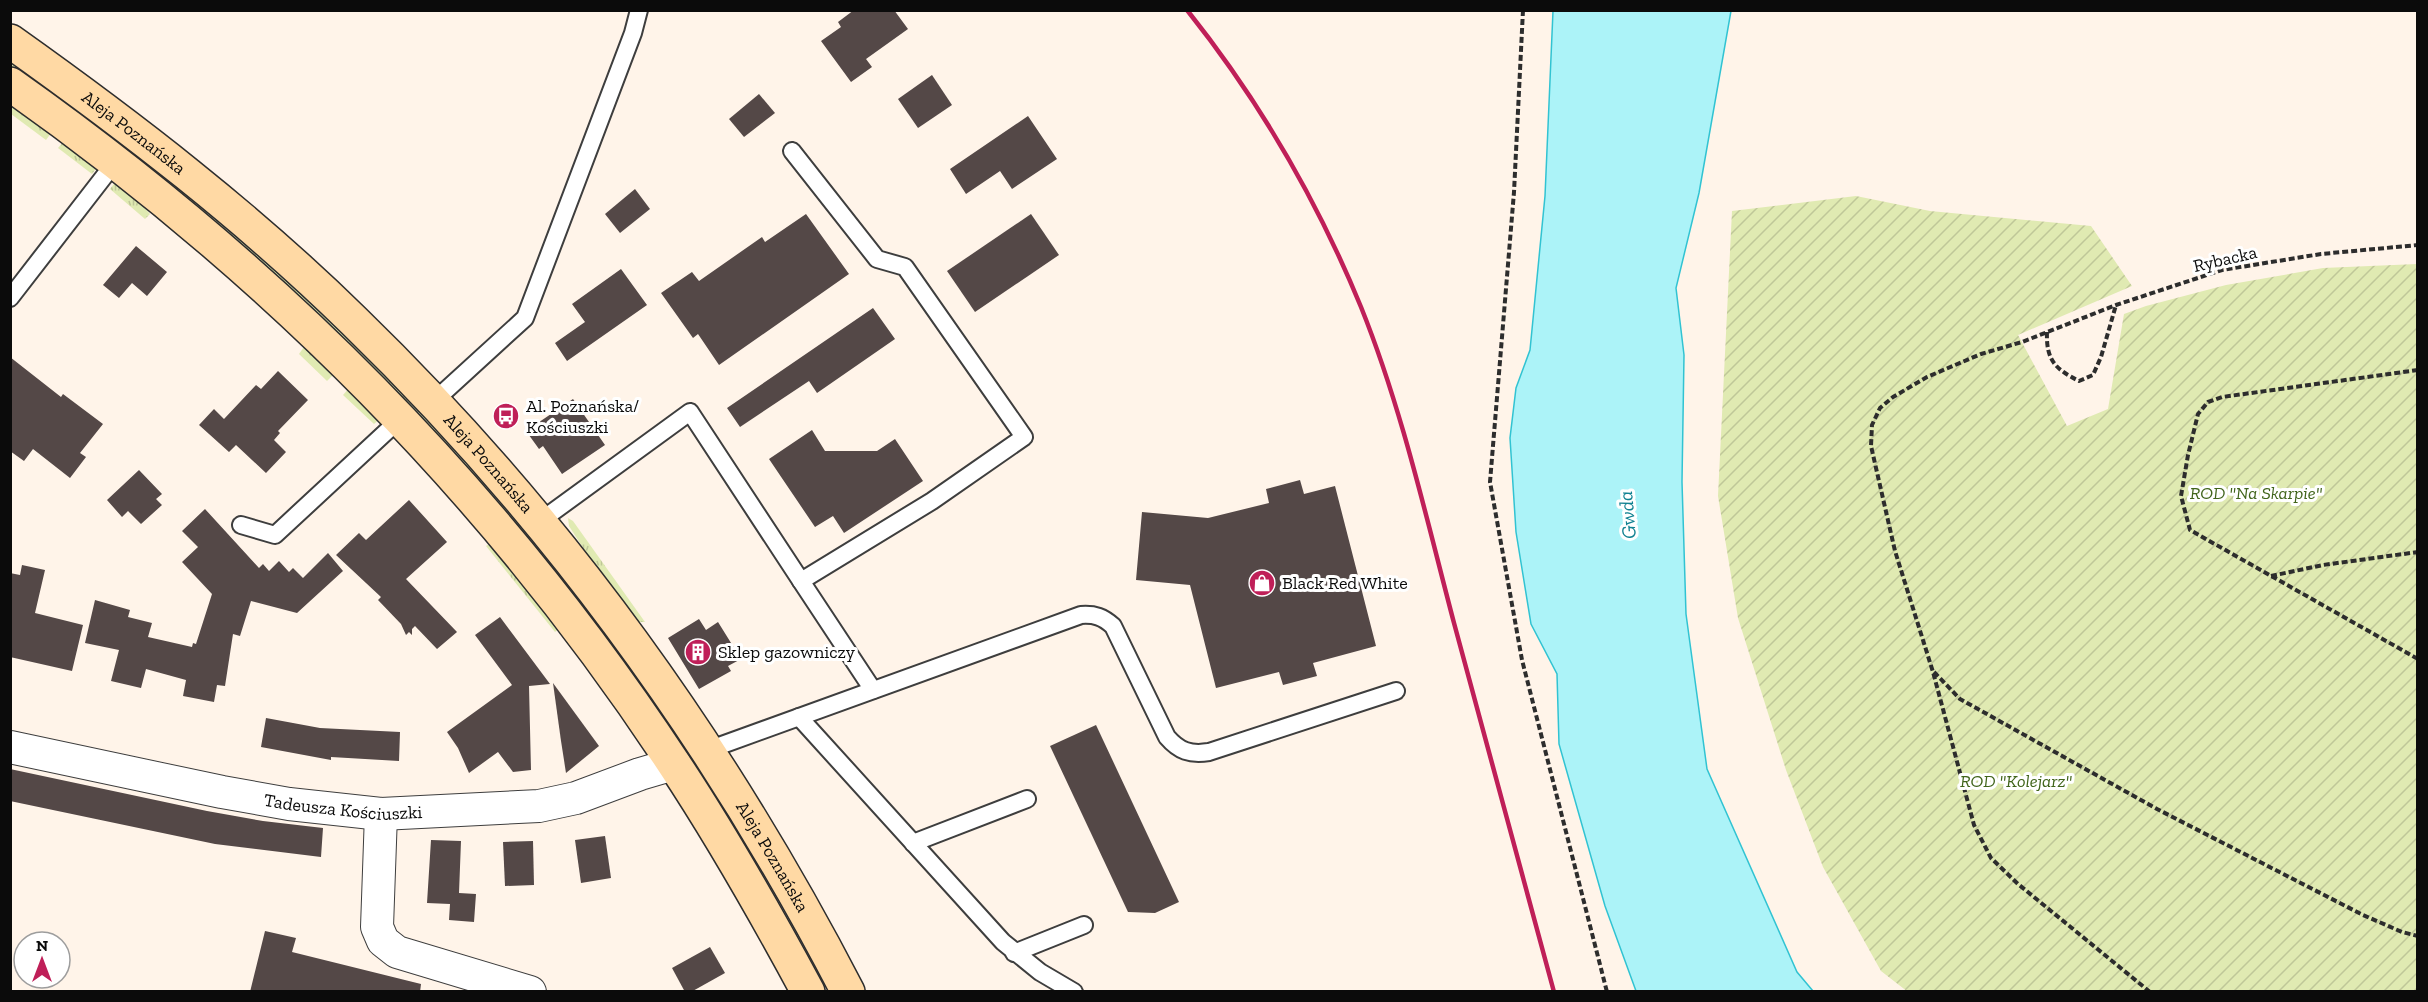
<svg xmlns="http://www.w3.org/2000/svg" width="2428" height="1002" font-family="'Zilla Slab',serif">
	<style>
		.grass { fill: url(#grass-tufts) }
		.garden { fill: url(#garden-furrows) }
		.water { fill: #acf3f8; stroke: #31c3d2; stroke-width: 1.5 }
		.building { fill: #544847 }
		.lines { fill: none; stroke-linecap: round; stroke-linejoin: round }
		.service-casing { stroke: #3e3e3e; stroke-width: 20 }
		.minor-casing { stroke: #3e3e3e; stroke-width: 34 }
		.secondary-casing { stroke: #2d2d2d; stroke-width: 36 }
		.path { stroke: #2d2d2d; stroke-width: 4; stroke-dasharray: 6 3; stroke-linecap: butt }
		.service { stroke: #fff; stroke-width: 16 }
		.minor { stroke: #fff; stroke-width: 32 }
		.secondary { stroke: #ffd9a4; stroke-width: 33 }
		.rail { stroke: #bf1f58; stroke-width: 4.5 }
		.labels { text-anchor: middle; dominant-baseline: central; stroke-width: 6; stroke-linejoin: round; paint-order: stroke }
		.street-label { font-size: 18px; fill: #0b0b0b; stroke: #fff }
		.poi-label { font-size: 18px; fill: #0b0b0b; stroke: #fff; text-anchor: start }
		.park-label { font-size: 18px; font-style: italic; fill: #40641a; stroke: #fff }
		.water-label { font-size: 20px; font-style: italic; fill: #118292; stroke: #fff }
	</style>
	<defs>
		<pattern id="grass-tufts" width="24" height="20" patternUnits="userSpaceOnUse" patternTransform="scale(1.5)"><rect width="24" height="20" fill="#e0eab2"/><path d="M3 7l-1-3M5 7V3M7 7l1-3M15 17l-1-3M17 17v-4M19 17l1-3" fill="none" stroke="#bfc798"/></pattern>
		<pattern id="garden-furrows" width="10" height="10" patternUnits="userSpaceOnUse" patternTransform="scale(1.5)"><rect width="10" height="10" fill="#e0eab2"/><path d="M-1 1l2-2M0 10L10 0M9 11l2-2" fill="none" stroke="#bfc798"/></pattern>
	</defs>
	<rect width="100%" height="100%" fill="#fff4e9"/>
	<!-- grass -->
	<g class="grass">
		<polygon points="10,56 167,173 328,314 465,456 609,633 604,637 74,111 11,67"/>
		<polygon points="13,103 52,132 46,140 11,114 10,106"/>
		<polygon points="65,140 98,166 92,174 58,148"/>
		<polygon points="117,180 128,189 150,214 145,219 110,189"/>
		<polygon points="304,347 335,373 327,381 299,354"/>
		<polygon points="350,387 380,419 374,424 343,395"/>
		<polygon points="568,518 573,521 645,622 639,622 635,619 601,576 569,526"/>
		<polygon points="492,542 560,628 555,632 486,546"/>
	</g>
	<!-- garden -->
	<polygon class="garden" points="1856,196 1930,211 2091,226 2132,286 2018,335 2067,426 2108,409 2124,314 2146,306 2226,285 2323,268 2417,264 2417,991 1908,992 1881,971 1823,867 1786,770 1738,618 1718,496 1732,211"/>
	<!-- water -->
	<polygon class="water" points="1553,11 1731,11 1699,193 1676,288 1684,355 1682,482 1686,614 1707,769 1797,972 1813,991 1636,991 1605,906 1559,744 1557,674 1531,624 1516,532 1510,438 1516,388 1530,350 1545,196"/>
	<!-- building -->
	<g class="building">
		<polygon points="854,10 894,10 908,29 866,59 872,67 851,82 821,41 841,27 838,22"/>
		<polygon points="932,75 952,105 918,128 898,99"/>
		<polygon points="759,94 775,113 744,137 729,119"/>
		<polygon points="1028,116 1057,159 1012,189 1000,171 966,194 950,169"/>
		<polygon points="635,189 650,209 620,233 605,214"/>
		<polygon points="806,214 849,274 719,365 698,334 693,338 661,293 692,272 699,281 762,237 765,242"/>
		<polygon points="1031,214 1059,255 975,312 947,271"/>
		<polygon points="136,246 167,272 147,296 132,283 119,298 103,285"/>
		<polygon points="621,269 647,305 567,361 555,343 585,322 572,304"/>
		<polygon points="873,308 895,339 817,393 809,381 740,427 727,408"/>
		<polygon points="10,357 61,397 63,394 103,424 80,453 86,457 70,478 33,449 24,461 10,451"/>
		<polygon points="278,371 308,400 278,431 280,433 274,440 286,452 266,473 236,445 229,452 199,425 214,409 224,419 256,385 261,389"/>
		<polygon points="573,399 605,445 562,474 543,446 539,449 526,431"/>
		<polygon points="812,430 825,451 877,451 895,439 923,481 844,533 833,516 815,527 769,459"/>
		<polygon points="139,470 162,494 156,499 162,505 141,524 128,511 122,517 107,500"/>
		<polygon points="1300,480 1304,494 1335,486 1376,646 1313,663 1317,676 1283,685 1279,672 1216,688 1190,585 1136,580 1142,512 1208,518 1269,503 1266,489"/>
		<polygon points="409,500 447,542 406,579 457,632 437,649 415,626 412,629 412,635 409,632 406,635 401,624 378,600 381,597 336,555 359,533 366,540"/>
		<polygon points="205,509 259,568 263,564 269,571 279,561 289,572 293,568 303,578 328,553 343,571 297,613 251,601 240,636 233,634 225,686 217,685 214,702 183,696 186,680 146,669 141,688 111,681 119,650 85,643 95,600 130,610 128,617 152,623 148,637 192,647 193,643 196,644 212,594 182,562 198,547 182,531"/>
		<polygon points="22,565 45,570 35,613 83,625 72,671 10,657 10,573 20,575"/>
		<polygon points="500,617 550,684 529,686 531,770 513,772 498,752 469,773 458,748 447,732 512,685 475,635"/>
		<polygon points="699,619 706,630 718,622 741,659 728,666 731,671 699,689 668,638"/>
		<polygon points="553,683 599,746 566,773 561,741"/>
		<polygon points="266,718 320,728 400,732 399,761 331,757 331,760 261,747"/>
		<polygon points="1096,725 1179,902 1155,913 1128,912 1050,746"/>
		<polygon points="10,769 207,811 263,821 323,828 321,857 215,844 10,801"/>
		<polygon points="605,836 611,878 581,883 575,840"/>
		<polygon points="431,840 461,841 459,893 476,894 474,922 449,920 450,904 427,903"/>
		<polygon points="533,841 534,885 505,886 503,842"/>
		<polygon points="265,931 296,938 292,952 421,984 420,992 250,992"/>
		<polygon points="710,947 725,973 691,992 685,992 672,968"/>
	</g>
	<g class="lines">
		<defs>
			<g id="service">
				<polyline points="792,151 877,259 905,267 1024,437 932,501 801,581 873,690"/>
				<polyline points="10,298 116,161"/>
				<polyline points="433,402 525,318 633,33 639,10"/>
				<polyline points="539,522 690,412 801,581"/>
				<polyline points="241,525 275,535 400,419"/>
				<polyline points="799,717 1003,942 1040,972 1074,992"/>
				<path d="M 708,750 L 1081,615 C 1095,614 1103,617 1113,626 L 1167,737 C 1179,751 1190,755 1209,752 L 1396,691"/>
				<polyline points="913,843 1027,799"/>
				<polyline points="1014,953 1084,925"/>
			</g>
			<g id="minor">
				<path id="s1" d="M 10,747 L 222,792 L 289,804 L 381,814 L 539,806 L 576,798 L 640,774 L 674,764"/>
				<polyline points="381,814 377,927 383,941 397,952 530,992"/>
			</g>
			<g id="secondary">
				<path id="s2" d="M 10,41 C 131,127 248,217 354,321 C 555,516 719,743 848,992"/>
				<path d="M 10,84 C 272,269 498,496 674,764 C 723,838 766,914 808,992"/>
			</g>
		</defs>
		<!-- service casing -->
		<use href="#service" class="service-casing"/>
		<!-- minor casing -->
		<use href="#minor" class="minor-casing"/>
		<!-- secondary casing -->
		<use href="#secondary" class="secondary-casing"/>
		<!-- path -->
		<g class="path">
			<polyline points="1523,10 1514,192 1490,482 1522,660 1607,992"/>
			<path d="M 2047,332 C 2046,360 2055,369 2079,381 L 2093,375 L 2101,357 L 2116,305"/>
			<polyline points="2418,370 2222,397 2208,402 2198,414 2188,455 2181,496 2190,530 2418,659"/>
			<polyline points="2271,576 2323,565 2418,552"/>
			<polyline points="1934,672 1960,699 2157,809 2363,915 2402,932 2418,936"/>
			<polyline points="2150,992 2018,884 1991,858 1974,825 1933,672 1895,551 1871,446 1872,425 1880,408 1893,397 1927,377 1981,354 2022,342 2116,305 2222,270 2321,254 2418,245"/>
		</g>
		<!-- service -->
		<use href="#service" class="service"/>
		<!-- minor -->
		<use href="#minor" class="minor"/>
		<!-- secondary -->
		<use href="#secondary" class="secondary"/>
		<!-- rail -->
		<path class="rail" d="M 1187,10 C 1258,99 1318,202 1361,307 C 1402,409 1426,517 1454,623 C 1487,746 1521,869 1554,992"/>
	</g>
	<!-- icons -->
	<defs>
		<symbol id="bus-disc" viewBox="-11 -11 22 22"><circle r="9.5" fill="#bf1f58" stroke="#fff"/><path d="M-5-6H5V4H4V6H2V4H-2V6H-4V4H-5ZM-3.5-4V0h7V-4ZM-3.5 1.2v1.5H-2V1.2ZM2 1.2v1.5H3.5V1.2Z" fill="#fff"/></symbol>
		<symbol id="shop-disc" viewBox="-11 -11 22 22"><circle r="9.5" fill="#bf1f58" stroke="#fff"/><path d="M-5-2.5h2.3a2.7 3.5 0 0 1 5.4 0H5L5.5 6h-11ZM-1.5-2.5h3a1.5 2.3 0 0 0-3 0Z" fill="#fff"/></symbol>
		<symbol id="building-disc" viewBox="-11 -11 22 22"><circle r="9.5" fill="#bf1f58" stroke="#fff"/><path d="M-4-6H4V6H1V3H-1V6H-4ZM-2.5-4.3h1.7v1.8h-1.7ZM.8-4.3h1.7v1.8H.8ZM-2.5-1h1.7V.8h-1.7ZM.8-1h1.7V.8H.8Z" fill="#fff"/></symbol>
	</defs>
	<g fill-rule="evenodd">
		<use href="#bus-disc" x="491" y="401" width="30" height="30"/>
		<use href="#shop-disc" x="1247" y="568" width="30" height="30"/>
		<use href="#building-disc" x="683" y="637" width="30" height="30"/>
	</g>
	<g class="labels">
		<!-- street labels -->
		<g class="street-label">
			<text stroke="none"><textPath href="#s2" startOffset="154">Aleja Poznańska</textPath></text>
			<text transform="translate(2225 259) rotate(-13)">Rybacka</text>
			<text stroke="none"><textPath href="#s2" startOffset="640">Aleja Poznańska</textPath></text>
			<text stroke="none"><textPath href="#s1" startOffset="339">Tadeusza Kościuszki</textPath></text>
			<text stroke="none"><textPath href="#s2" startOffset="1126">Aleja Poznańska</textPath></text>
		</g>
		<!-- poi labels -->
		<g class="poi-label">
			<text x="526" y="406">Al. Poznańska/<tspan x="526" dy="21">Kościuszki</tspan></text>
			<text x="1282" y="583">Black Red White</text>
			<text x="718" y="652">Sklep gazowniczy</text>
		</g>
		<!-- park labels -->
		<g class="park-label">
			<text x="2256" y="493">ROD "Na Skarpie"</text>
			<text x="2016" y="781">ROD "Kolejarz"</text>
		</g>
		<!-- water labels -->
		<g class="water-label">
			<text transform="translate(1627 515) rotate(-95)">Gwda</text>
		</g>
	</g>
	<!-- border -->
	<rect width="2428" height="1002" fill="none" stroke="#0b0b0b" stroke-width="24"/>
	<!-- north arrow -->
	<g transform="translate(42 960)"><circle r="28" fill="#ffffff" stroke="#9d9d9d" stroke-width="1.5"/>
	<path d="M0-4.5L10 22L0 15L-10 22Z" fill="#bf1f58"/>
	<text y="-9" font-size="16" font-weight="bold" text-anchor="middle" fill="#0b0b0b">N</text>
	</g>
</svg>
